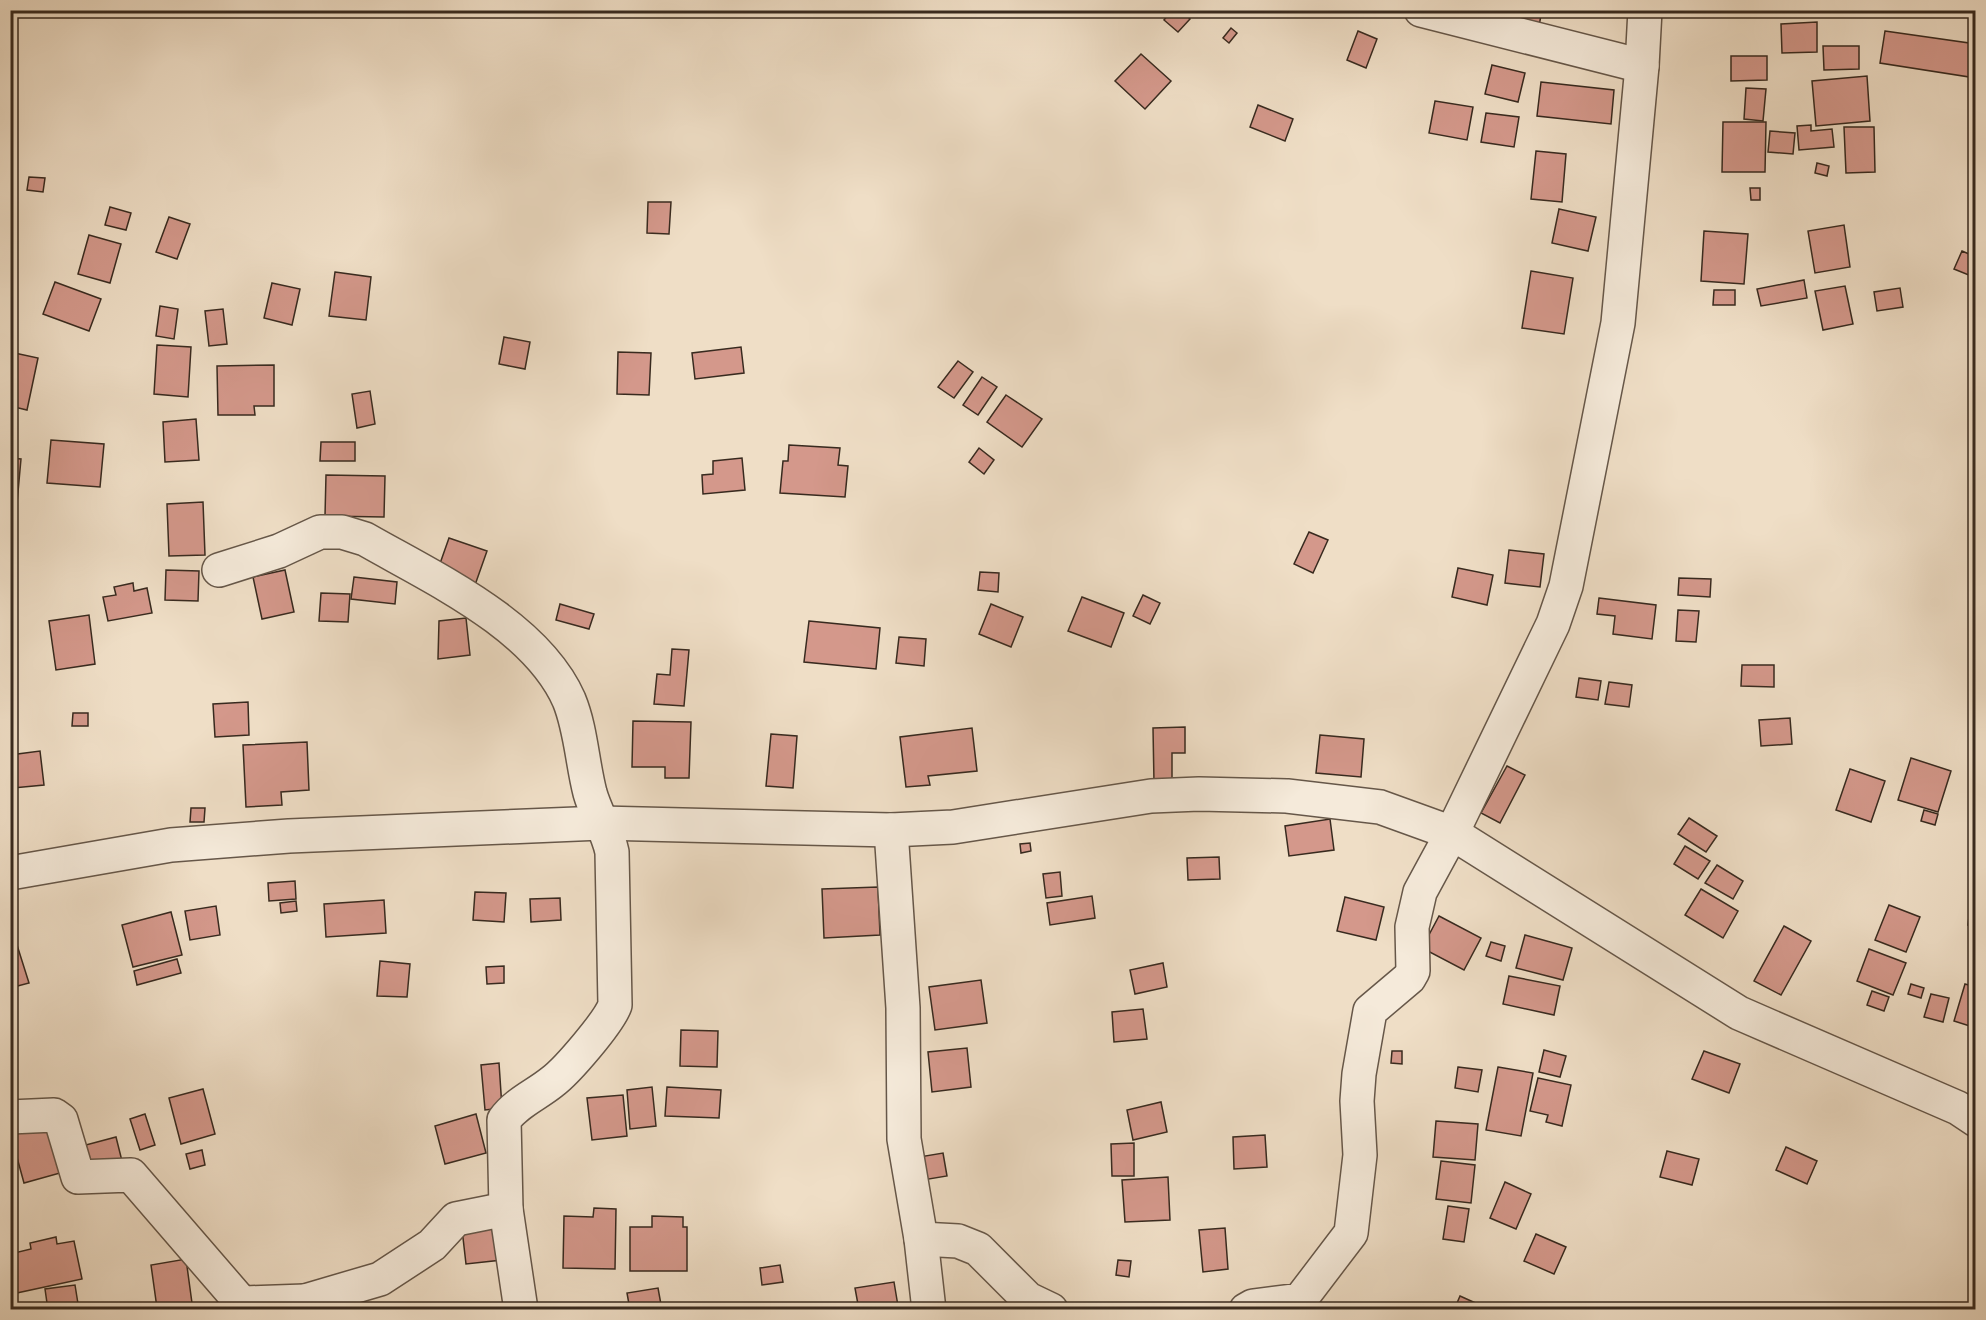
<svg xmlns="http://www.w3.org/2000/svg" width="1986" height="1320" font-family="'EB Garamond',serif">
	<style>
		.building { fill: #d4988b; stroke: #382a1f; stroke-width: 1.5 }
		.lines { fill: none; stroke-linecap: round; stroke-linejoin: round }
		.minor-casing { stroke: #665749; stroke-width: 36 }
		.minor { stroke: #f5eada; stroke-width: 33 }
	</style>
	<rect width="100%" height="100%" fill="#efdec6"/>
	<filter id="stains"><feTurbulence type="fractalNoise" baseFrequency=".00333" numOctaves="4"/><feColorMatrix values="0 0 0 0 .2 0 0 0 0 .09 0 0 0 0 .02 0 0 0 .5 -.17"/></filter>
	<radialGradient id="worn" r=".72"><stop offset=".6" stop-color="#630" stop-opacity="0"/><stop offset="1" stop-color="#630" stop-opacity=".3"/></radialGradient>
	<!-- building -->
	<g class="building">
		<polygon points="1172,10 1182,10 1190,19 1178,32 1164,20"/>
		<polygon points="1520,10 1542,10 1539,26 1518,21"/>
		<polygon points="1817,22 1817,52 1782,53 1781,24"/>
		<polygon points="1231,28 1237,33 1229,43 1223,38"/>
		<polygon points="1358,31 1377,39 1366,68 1347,60"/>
		<polygon points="1885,31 1976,44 1976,78 1880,63"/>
		<polygon points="1823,46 1859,46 1859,69 1824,70"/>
		<polygon points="1141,54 1171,81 1145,109 1115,81"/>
		<polygon points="1731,56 1767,56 1767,80 1731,81"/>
		<polygon points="1492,65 1525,73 1518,102 1485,94"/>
		<polygon points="1867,76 1870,121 1816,126 1812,81"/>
		<polygon points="1541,82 1614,90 1611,124 1537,116"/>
		<polygon points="1746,88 1766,89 1763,121 1744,119"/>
		<polygon points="1435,101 1473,107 1467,140 1429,133"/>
		<polygon points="1258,105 1293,119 1285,141 1250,127"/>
		<polygon points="1486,113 1519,117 1514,147 1481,142"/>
		<polygon points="1723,122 1766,122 1765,172 1722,172"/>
		<polygon points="1811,125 1811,131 1832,129 1834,147 1799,150 1797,126"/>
		<polygon points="1844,127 1874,127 1875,172 1846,173"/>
		<polygon points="1770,131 1795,133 1793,154 1768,152"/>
		<polygon points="1536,151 1566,154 1562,202 1531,199"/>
		<polygon points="1817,163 1829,166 1827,176 1815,173"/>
		<polygon points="29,177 45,178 43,192 27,190"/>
		<polygon points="1750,188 1760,188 1760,200 1751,200"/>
		<polygon points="648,202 671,202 669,234 647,233"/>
		<polygon points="110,207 131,213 126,230 105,225"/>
		<polygon points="1559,209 1596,217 1588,251 1552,243"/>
		<polygon points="169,217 190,224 177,259 156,252"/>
		<polygon points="1844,225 1850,267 1815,273 1808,231"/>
		<polygon points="1704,231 1748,234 1744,284 1701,281"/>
		<polygon points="89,235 121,244 110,283 78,274"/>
		<polygon points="1962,251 1976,257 1976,278 1954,269"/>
		<polygon points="1531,271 1573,278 1564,334 1522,328"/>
		<polygon points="335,272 371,277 366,320 329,316"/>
		<polygon points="1804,280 1807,298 1761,306 1757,289"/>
		<polygon points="55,282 101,299 89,331 43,314"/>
		<polygon points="272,283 300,289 292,325 264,318"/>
		<polygon points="1845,286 1853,324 1823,330 1815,291"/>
		<polygon points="1900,288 1903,307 1877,311 1874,292"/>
		<polygon points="1714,290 1735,290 1735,305 1713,305"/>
		<polygon points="160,306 178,309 174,339 156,336"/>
		<polygon points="223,309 227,344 209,346 205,311"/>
		<polygon points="504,337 530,342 525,369 499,364"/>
		<polygon points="157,345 191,347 188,397 154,394"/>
		<polygon points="741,347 744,373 695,379 692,353"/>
		<polygon points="10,352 38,358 27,410 10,406"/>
		<polygon points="618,352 651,353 649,395 617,394"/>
		<polygon points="958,361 973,372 954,398 938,387"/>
		<polygon points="274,365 274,406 254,406 255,415 218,415 217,366"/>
		<polygon points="982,377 997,387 978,415 963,405"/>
		<polygon points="370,391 375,424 357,428 352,394"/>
		<polygon points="1006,395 1042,419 1022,447 987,422"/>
		<polygon points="196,419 199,460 165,462 163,422"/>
		<polygon points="51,440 104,444 100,487 47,483"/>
		<polygon points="321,442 355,442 355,461 320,461"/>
		<polygon points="789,445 840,448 838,465 848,466 845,497 780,493 783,461 788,461"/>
		<polygon points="979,448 994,460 984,474 969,462"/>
		<polygon points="10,458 21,459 16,514 10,514"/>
		<polygon points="742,458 745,490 703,494 702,475 713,474 713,461"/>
		<polygon points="326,475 385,476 384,517 325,516"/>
		<polygon points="203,502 205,555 169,556 167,504"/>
		<polygon points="1309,532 1328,540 1313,573 1294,564"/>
		<polygon points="449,538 487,551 475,585 437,572"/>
		<polygon points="1509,550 1544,554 1540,587 1505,583"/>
		<polygon points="1458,568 1493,575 1487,605 1452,597"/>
		<polygon points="166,570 199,571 198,601 165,600"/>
		<polygon points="285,570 294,612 262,619 253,577"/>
		<polygon points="980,572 999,573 998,592 978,590"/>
		<polygon points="354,577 397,582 395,604 351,599"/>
		<polygon points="1679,578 1711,579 1710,597 1678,595"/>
		<polygon points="133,583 134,591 147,588 152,613 108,621 103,597 116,595 114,587"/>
		<polygon points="321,593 350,594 348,622 319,621"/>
		<polygon points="1143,595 1160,603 1150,624 1133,616"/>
		<polygon points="1082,597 1124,613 1111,647 1068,631"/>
		<polygon points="1599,598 1656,605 1652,639 1613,634 1615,616 1597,614"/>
		<polygon points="560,604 594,614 589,629 556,620"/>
		<polygon points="991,604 1023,617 1011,647 979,634"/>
		<polygon points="1678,610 1699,611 1696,642 1676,641"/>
		<polygon points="89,615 95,664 56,670 49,621"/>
		<polygon points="466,618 470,655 438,659 439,621"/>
		<polygon points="809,621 880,628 876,669 804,662"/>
		<polygon points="899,637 926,639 924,666 896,663"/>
		<polygon points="672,649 689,650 684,706 654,704 657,674 670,675"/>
		<polygon points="1742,665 1774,665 1774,687 1741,686"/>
		<polygon points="1579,678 1601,681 1598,700 1576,697"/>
		<polygon points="1609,682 1632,685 1629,707 1605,704"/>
		<polygon points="248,702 249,735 215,737 213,704"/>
		<polygon points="73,713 88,713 88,726 72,726"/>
		<polygon points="1790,718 1792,744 1761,746 1759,720"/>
		<polygon points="633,721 691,722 689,778 665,778 665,767 632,767"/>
		<polygon points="1185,727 1185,753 1172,753 1172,782 1154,783 1153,728"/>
		<polygon points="972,728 977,771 928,776 930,785 906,787 900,737"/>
		<polygon points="771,734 797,736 793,788 766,786"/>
		<polygon points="1320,735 1364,739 1361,777 1316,773"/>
		<polygon points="307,742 309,790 281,792 282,805 246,807 243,745"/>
		<polygon points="40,751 44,785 13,788 10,755"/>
		<polygon points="1911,758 1951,771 1938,812 1898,800"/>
		<polygon points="1507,766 1525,775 1500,823 1481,813"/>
		<polygon points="1850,769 1885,781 1871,822 1836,810"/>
		<polygon points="191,808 205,808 204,822 190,822"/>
		<polygon points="1924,810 1938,814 1935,825 1921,821"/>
		<polygon points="1689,818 1717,836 1706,852 1678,834"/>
		<polygon points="1330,819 1334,850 1289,856 1285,826"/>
		<polygon points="1030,843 1031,851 1021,853 1020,844"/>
		<polygon points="1685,846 1710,861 1698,879 1674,864"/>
		<polygon points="1219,857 1220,879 1188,880 1187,858"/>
		<polygon points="1717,865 1743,881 1733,899 1705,883"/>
		<polygon points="1060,872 1062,896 1046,898 1043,874"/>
		<polygon points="295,881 296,899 269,901 268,883"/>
		<polygon points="878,887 880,935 824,938 822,889"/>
		<polygon points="1701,889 1738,911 1723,938 1685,915"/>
		<polygon points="1972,891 1976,891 1976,926 1968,925"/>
		<polygon points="475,892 506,893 504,922 473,920"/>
		<polygon points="1092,896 1095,918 1050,925 1047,903"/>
		<polygon points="1345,897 1384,907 1376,940 1337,931"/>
		<polygon points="560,898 561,920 531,922 530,899"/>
		<polygon points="384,900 386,933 326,937 324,904"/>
		<polygon points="296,901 297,911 281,913 280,903"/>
		<polygon points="1889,905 1920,917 1906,952 1875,940"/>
		<polygon points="216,906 220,935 190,940 185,911"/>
		<polygon points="171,912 182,955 133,967 122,925"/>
		<polygon points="1439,916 1481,938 1464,970 1422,948"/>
		<polygon points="1784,926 1811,941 1781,995 1754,981"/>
		<polygon points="1525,935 1572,948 1563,980 1516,968"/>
		<polygon points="1491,942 1505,946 1501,961 1486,956"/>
		<polygon points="17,945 29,983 10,988 10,947"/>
		<polygon points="1869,949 1906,963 1893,995 1857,981"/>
		<polygon points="177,959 181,973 137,985 134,971"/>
		<polygon points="380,961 410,964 407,997 377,996"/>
		<polygon points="1163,963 1167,987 1135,994 1130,970"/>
		<polygon points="504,966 504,983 487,984 486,967"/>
		<polygon points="1509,976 1560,986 1554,1015 1503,1004"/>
		<polygon points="981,980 987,1023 935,1030 929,987"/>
		<polygon points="1911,984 1924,988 1921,998 1908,994"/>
		<polygon points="1965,984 1976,987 1976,1028 1954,1021"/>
		<polygon points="1872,991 1889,997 1884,1011 1867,1005"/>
		<polygon points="1931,994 1949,998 1943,1022 1924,1017"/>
		<polygon points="1143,1009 1147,1039 1114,1042 1112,1012"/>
		<polygon points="681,1030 718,1031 717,1067 680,1066"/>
		<polygon points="967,1048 971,1087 932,1092 928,1052"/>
		<polygon points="1544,1050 1566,1056 1560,1077 1539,1072"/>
		<polygon points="1392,1051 1402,1051 1402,1064 1391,1063"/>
		<polygon points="1704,1051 1740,1064 1729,1093 1692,1079"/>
		<polygon points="499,1063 502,1108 485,1110 481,1065"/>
		<polygon points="1458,1067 1482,1070 1478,1092 1455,1088"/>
		<polygon points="1498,1067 1533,1073 1521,1136 1486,1130"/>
		<polygon points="1538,1078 1571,1085 1562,1126 1546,1122 1548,1115 1530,1111"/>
		<polygon points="652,1087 656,1126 630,1129 627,1090"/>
		<polygon points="667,1087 721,1090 719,1118 665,1116"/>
		<polygon points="203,1089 215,1134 181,1144 169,1098"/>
		<polygon points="623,1095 627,1136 592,1140 587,1098"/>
		<polygon points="1161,1102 1167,1132 1133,1140 1127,1110"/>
		<polygon points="145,1114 155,1145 140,1150 130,1119"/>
		<polygon points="476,1114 486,1153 445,1164 435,1126"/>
		<polygon points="1436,1121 1478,1124 1475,1160 1433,1157"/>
		<polygon points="47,1122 60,1173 24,1183 10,1132"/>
		<polygon points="1265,1135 1267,1167 1234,1169 1233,1137"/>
		<polygon points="116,1137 122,1161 88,1169 82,1146"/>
		<polygon points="1134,1143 1134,1176 1112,1176 1111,1144"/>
		<polygon points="1786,1147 1817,1161 1807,1184 1776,1170"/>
		<polygon points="202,1150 205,1165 190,1169 186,1154"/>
		<polygon points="1667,1151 1699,1159 1692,1185 1660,1177"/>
		<polygon points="943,1153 947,1176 923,1180 919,1157"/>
		<polygon points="1441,1161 1475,1165 1471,1203 1436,1199"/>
		<polygon points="1168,1177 1170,1220 1125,1222 1122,1180"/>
		<polygon points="1505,1182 1531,1194 1516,1229 1490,1218"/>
		<polygon points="1448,1206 1469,1209 1464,1242 1443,1239"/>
		<polygon points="594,1208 616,1209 615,1269 563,1268 564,1216 593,1217"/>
		<polygon points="652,1216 683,1217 683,1227 687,1227 687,1271 630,1271 630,1227 652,1227"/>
		<polygon points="498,1225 502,1260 466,1264 462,1229"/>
		<polygon points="1225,1228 1228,1269 1203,1272 1199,1230"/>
		<polygon points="1536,1234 1566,1247 1554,1274 1524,1261"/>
		<polygon points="56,1237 57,1244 74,1241 82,1279 12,1294 10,1254 31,1249 30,1243"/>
		<polygon points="186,1259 192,1303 157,1308 151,1265"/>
		<polygon points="1118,1260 1131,1261 1129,1277 1116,1275"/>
		<polygon points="780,1265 783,1282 762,1285 760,1268"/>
		<polygon points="894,1282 898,1306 859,1310 855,1288"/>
		<polygon points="75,1285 79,1310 48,1310 45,1289"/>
		<polygon points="658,1288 662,1310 630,1310 627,1293"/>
		<polygon points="1460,1296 1491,1310 1454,1310"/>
	</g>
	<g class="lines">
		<defs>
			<g id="minor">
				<polyline points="1421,10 1642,66"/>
				<path d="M 219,570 L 279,551 L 320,532 L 342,532 L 365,539 C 433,578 536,625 569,700 C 581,729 582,762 590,793 C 596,814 608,832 612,852 L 615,1005 C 609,1022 567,1071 552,1082 C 536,1095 516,1103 504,1120 L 506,1209 L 521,1310"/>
				<polyline points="891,830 903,1008 904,1139 921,1239 929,1310"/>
				<polyline points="10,873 171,845 289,836 601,823 891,830 953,827 1151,796 1199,794 1287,796 1380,807 1452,833 1739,1013 1958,1108 1976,1120"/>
				<polyline points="10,1117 54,1115 61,1120 78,1177 131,1175 239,1300 245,1303 305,1301 305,1310"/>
				<polyline points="921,1239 958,1241 978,1249 1028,1299 1051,1310"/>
				<polyline points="305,1301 380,1279 432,1245 456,1219 506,1209"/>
				<polyline points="1246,1310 1253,1306 1300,1300 1351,1233 1360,1155 1357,1101 1359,1074 1370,1011 1409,978 1413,971 1412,927 1420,892 1452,833 1553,624 1566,586 1618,323 1642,66 1645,10"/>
			</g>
		</defs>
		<!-- minor casing -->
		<use href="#minor" class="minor-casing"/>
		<!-- minor -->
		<use href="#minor" class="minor"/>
	</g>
	<!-- margin -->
	<rect width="1986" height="1320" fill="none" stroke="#efdec6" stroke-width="36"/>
	<rect x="12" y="12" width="1962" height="1296" fill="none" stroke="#382a1f" stroke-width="3"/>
	<rect x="18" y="18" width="1950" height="1284" fill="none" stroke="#382a1f" stroke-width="1.5"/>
	<rect width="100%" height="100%" filter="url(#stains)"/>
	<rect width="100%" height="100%" fill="url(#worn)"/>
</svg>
